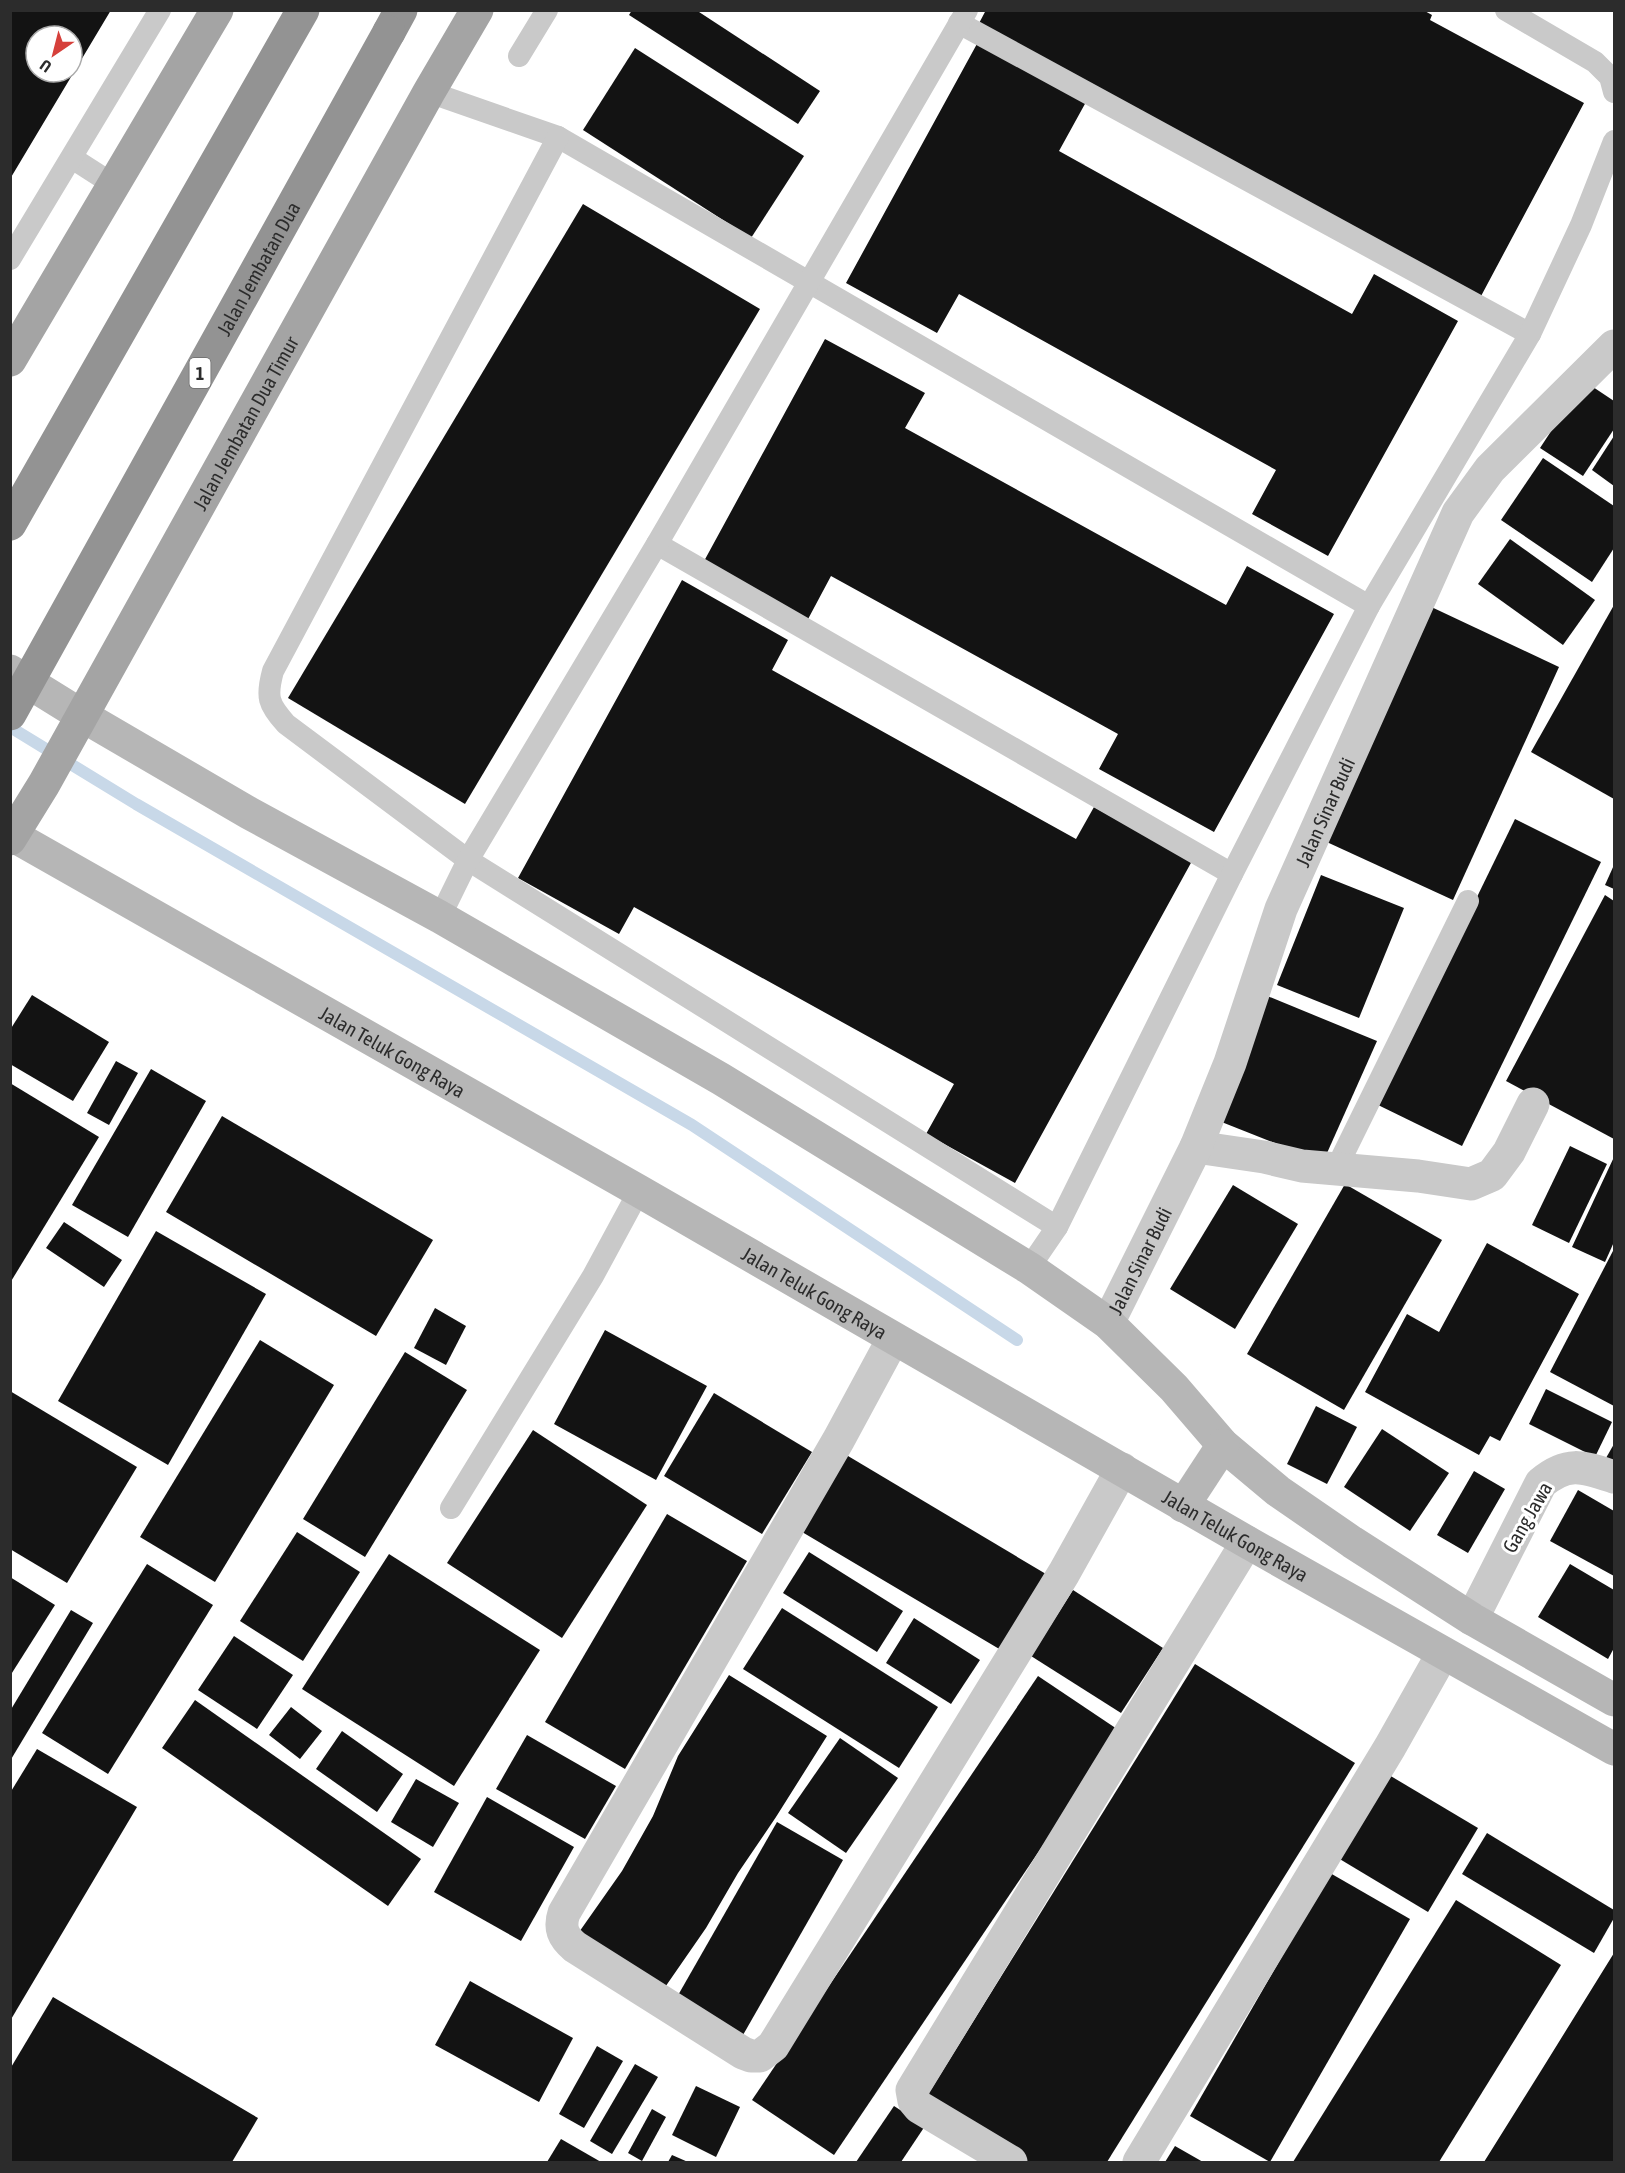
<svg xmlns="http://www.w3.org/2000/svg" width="1625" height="2173" font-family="'Asap Condensed',sans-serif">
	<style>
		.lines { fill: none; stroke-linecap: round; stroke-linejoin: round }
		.stream { stroke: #c8d8e8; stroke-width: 12 }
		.building { fill: #131313; fill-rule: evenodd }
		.lane { stroke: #c9c9c9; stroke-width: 22 }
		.street { stroke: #c9c9c9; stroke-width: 33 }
		.secondary { stroke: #b6b6b6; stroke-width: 33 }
		.primary { stroke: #a4a4a4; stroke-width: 33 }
		.highway { stroke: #939393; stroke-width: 33 }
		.highway-bridge { stroke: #939393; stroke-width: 33 }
		.labels { text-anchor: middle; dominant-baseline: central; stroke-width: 6; stroke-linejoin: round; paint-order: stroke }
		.shield { fill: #fff; stroke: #6b6b6b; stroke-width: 1.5 }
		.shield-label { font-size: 18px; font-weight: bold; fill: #2c2c2c }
		.street-label { font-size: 20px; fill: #2c2c2c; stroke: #fff }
	</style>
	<rect width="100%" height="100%" fill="#fff"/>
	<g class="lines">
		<!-- stream -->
		<polyline class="stream" points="10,727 136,804 692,1125 1017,1340"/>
	</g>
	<!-- building -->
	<g class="building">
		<path d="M 10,10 L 111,10 L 10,179 ZM 36,36 L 72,36 L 72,72 L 36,72 Z"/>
		<polygon points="632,10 696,10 820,91 798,124 629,15"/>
		<polygon points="986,10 1423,10 1432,15 1430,20 1584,103 1480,298 976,29"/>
		<polygon points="978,42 1086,102 1059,151 1352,314 1374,274 1458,321 1328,556 1252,514 1276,470 959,294 937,333 846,283"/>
		<polygon points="635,48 804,156 751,238 583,130"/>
		<polygon points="583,204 760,309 465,804 288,698"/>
		<polygon points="825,339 925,393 905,428 1226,605 1247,566 1334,614 1214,832 1099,769 1118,734 831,576 807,621 703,563"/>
		<polygon points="1584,381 1614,401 1614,429 1583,476 1540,448"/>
		<polygon points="1614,436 1614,486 1592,470"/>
		<polygon points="1543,458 1614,506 1614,548 1592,582 1501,520"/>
		<polygon points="1510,539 1595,600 1563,645 1478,584"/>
		<polygon points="682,580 788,640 772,670 1076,839 1094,807 1192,861 1015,1183 926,1134 954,1084 634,907 619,934 518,878"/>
		<polygon points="1425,604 1559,667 1453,900 1318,838"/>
		<polygon points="1614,605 1614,799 1531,752"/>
		<polygon points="1515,819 1601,862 1462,1146 1376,1104"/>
		<polygon points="1614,865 1614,889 1605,885"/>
		<polygon points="1321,875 1404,908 1359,1018 1277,985"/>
		<polygon points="1605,895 1614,901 1614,1139 1506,1081"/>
		<polygon points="32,995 109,1042 73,1101 10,1064 10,1030"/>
		<polygon points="1265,995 1377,1041 1323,1162 1214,1119"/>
		<polygon points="116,1061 138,1073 109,1125 87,1113"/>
		<polygon points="151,1069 206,1101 128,1237 72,1205"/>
		<polygon points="10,1083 99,1137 10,1283"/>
		<polygon points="222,1116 433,1240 376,1336 166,1212"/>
		<polygon points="1570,1146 1607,1164 1569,1243 1532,1225"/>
		<polygon points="1614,1157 1614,1242 1605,1262 1572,1247"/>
		<polygon points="1345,1184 1442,1240 1344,1410 1247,1354"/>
		<polygon points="1233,1185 1298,1224 1235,1329 1170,1289"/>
		<polygon points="64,1222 122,1260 104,1287 46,1248"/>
		<polygon points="156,1231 266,1294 168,1465 58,1401"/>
		<polygon points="1487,1243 1579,1294 1500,1441 1490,1436 1479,1455 1365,1392 1407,1314 1439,1332"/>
		<polygon points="1614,1249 1614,1406 1550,1372"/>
		<polygon points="435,1308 466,1326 446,1365 414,1348"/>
		<polygon points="605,1330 707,1386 656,1480 554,1424"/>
		<polygon points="260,1340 334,1385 215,1582 140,1537"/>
		<polygon points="405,1352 467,1390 365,1557 303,1519"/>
		<polygon points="1546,1389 1612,1422 1595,1457 1529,1424"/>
		<polygon points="10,1391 137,1467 67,1583 10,1549"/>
		<polygon points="714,1393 812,1452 762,1534 664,1476"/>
		<polygon points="1316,1406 1357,1427 1327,1484 1287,1464"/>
		<polygon points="1382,1429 1449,1473 1410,1531 1344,1487"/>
		<polygon points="533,1430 647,1505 562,1638 447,1563"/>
		<polygon points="1614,1444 1614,1463 1606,1458"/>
		<polygon points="843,1453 1051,1577 1006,1653 797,1529"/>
		<polygon points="1474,1471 1505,1489 1468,1553 1437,1535"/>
		<polygon points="1578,1490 1614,1511 1614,1576 1550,1541"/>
		<polygon points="667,1514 747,1561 625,1769 545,1722"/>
		<polygon points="297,1532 360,1572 303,1661 240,1621"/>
		<polygon points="809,1552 903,1611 877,1652 783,1593"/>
		<polygon points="389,1554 540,1650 454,1786 302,1689"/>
		<polygon points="147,1564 213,1605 108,1774 42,1733"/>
		<polygon points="1570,1564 1614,1590 1614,1648 1608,1659 1538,1617"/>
		<polygon points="10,1577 55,1605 10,1676"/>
		<polygon points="1073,1590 1163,1648 1121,1713 1031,1656"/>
		<polygon points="782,1608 938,1707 899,1768 743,1669"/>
		<polygon points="71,1610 93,1623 10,1761 10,1711"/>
		<polygon points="914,1618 980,1660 951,1704 886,1663"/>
		<polygon points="234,1636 293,1675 257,1729 198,1690"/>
		<polygon points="1195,1664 1355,1763 1107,2162 1016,2162 922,2104"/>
		<polygon points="729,1675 827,1736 776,1817 738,1873 706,1928 661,1993 577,1935 622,1871 653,1816 678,1756"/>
		<polygon points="1038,1676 1120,1731 834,2155 752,2100"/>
		<polygon points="195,1700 421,1859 388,1906 162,1748"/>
		<polygon points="291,1707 322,1731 300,1759 269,1735"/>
		<polygon points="342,1731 403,1774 377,1812 316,1769"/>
		<polygon points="527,1735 616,1786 585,1839 496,1789"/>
		<polygon points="840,1738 898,1778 846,1853 788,1813"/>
		<polygon points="37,1749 137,1807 10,2021 10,1793"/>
		<polygon points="1389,1775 1478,1828 1428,1912 1338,1858"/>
		<polygon points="416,1779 459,1803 433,1847 391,1822"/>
		<polygon points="487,1797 574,1847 521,1941 434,1892"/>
		<polygon points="777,1822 843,1860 743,2035 677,1997"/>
		<polygon points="1487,1833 1614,1910 1614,1918 1594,1953 1462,1874"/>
		<polygon points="1330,1873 1410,1919 1270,2162 1190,2116"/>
		<polygon points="1456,1900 1561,1965 1439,2162 1293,2162"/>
		<polygon points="1614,1953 1614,2162 1484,2162 1544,2066"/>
		<polygon points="470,1981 573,2038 539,2102 435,2045"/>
		<polygon points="53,1997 258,2118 232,2162 10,2162 10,2069"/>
		<polygon points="597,2046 623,2061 584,2128 559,2114"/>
		<polygon points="635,2064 658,2077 612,2154 590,2141"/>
		<polygon points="696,2086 740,2107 716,2157 672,2135"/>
		<polygon points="894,2106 925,2126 901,2162 856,2162"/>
		<polygon points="652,2109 666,2117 642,2161 628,2153"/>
		<polygon points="561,2139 601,2162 547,2162"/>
		<polygon points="1175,2146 1203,2162 1165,2162"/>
		<polygon points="672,2155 688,2162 668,2162"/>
	</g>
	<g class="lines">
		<!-- lane -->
		<g class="lane">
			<polyline points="1506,10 1595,62 1610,77 1614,92"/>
			<polyline points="959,23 1530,334"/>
			<polyline points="519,56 547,10"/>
			<polyline points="429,92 558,137 1369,606"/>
			<path d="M 558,137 L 273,671 C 266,697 268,704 286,724 L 468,860 L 1057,1227"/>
			<polyline points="72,158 114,185"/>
			<polyline points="10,259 160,10"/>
			<polyline points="657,544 1232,874"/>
			<polyline points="440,917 468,860 657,544 967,10"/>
			<polyline points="1336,1169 1468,901"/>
			<polyline points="1029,1268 1057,1227 1232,874 1369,606 1530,334 1581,225 1614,141"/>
			<polyline points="451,1508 593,1276 639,1191"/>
		</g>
		<!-- street -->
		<g class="street">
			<polyline points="1196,1147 1264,1157 1302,1166 1418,1176 1471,1184 1492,1175 1509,1152 1533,1104"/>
			<path id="s1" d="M 1108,1323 L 1196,1147 L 1230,1063 L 1281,909 L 1458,513 L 1490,469 L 1614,346"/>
			<path d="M 893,1339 L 839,1439 L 564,1913 C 559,1928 563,1937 575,1947 L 743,2053 L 751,2056 L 760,2056 L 773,2046 L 1064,1573 L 1122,1469"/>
			<path d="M 1472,1619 L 1541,1483 C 1568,1460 1584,1467 1614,1477"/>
			<polyline points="1011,2162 919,2107 914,2101 912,2090 1247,1542"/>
			<polyline points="1139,2162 1390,1747 1443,1653"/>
		</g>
		<!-- secondary -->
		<g class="secondary">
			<polyline points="10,671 81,715 249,813 440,917 721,1079 1029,1268 1108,1323 1174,1388 1223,1445 1278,1491 1352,1542 1472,1619 1614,1700"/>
			<path id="s2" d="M 10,834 L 639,1191 L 1247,1542 L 1614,1749"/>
			<polyline points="1183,1506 1223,1445"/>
		</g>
		<!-- primary -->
		<g class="primary">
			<polyline points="10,360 217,10"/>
			<path id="s3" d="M 10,839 L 44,784 L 429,92 L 477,10"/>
		</g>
		<!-- highway -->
		<g class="highway">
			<polyline points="389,32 401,10"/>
			<polyline points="10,524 303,10"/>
		</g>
		<!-- highway-bridge -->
		<path class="highway-bridge" id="s4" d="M 10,714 L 389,32"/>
	</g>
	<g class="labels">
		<!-- shield labels -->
		<rect class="shield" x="189.5" y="358" width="21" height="30" rx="4.5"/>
		<g class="shield-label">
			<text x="200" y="373">1</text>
		</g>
		<!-- street labels -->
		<g class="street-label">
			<text stroke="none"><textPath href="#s4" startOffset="510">Jalan Jembatan Dua</textPath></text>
			<text stroke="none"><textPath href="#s3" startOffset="478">Jalan Jembatan Dua Timur</textPath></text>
			<text stroke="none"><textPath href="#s1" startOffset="556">Jalan Sinar Budi</textPath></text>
			<text stroke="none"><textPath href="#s2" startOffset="440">Jalan Teluk Gong Raya</textPath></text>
			<text stroke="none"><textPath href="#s1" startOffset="70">Jalan Sinar Budi</textPath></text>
			<text stroke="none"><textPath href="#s2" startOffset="926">Jalan Teluk Gong Raya</textPath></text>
			<text transform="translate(1527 1517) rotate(-60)">Gang Jawa</text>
			<text stroke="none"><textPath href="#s2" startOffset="1412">Jalan Teluk Gong Raya</textPath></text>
		</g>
	</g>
	<!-- border -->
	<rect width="1625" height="2173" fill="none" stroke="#2c2c2c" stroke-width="24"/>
	<!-- north arrow -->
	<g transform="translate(54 54) rotate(215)"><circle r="28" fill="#ffffff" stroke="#ababab" stroke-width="1.5"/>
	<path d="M0-4.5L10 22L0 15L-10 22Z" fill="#d6403b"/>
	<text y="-9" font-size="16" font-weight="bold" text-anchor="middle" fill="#2c2c2c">U</text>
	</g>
</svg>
